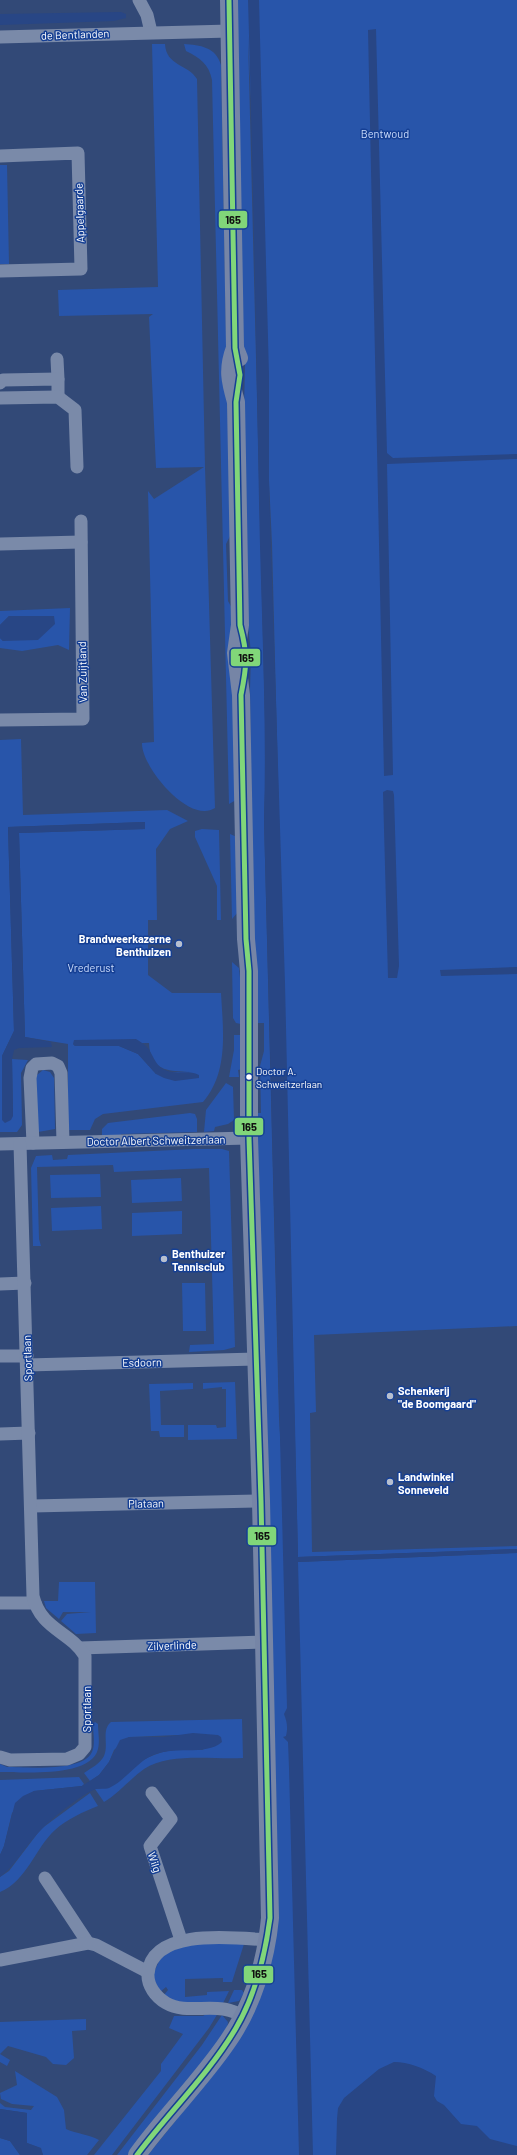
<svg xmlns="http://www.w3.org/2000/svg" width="517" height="2155" font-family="Barlow,sans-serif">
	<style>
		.green { fill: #2855aa; fill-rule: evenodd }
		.water { fill: #284685 }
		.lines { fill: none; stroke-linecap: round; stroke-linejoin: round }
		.minor { stroke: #7a8aa9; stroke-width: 13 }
		.secondary { stroke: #7685a6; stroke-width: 18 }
		.bus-1-casing { stroke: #153f94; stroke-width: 8 }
		.bus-1 { stroke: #81d679; stroke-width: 5 }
		.poi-dot { fill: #b7bfcf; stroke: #153f94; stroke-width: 1.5 }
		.bus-dot { fill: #fff; stroke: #153f94; stroke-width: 1.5 }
		.labels { text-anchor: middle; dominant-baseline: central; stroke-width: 3; stroke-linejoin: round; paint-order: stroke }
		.bus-label { font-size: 10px; fill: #fff; stroke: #153f94; text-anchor: start }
		.street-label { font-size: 11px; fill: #fff; stroke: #153f94 }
		.park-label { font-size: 11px; fill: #cbdcfc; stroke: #153f94 }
		.poi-label { font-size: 11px; font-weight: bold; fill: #fff; stroke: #153f94; text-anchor: start }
		.line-badge { stroke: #153f94; stroke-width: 1.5 }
		.pale-badge-label { font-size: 11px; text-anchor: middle; font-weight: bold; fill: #111 }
	</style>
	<rect width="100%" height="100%" fill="#324977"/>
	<!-- green -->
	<g class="green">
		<polygon points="235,0 517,0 517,1326 314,1335 316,1412 310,1413 312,1552 517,1546 517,1549 298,1557 272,544 248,36 266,761 264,820 279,1418 281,1451 298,1562 517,1553 517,2155 148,2155 177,2119 263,1980 256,1113 261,1113 260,1066 264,1051 264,1023 254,1023 250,689 251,653 248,625 244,410 245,364 242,341"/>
		<path d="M 152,44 L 165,44 C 166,66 188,64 197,79 L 205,467 L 215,808 C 189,825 141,766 142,743 L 154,742 L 148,491 L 154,499 L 204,467 L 156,468 L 149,317 L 153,314 L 59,316 L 58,290 L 158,287 Z"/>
		<path d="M 184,44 C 200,45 216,47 221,65 L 227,388 L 232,532 L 226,544 L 228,601 L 233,610 L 236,800 L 229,804 L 212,80 C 209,64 200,58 186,51 Z"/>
		<polygon points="0,165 7,165 9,264 0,264"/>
		<polygon points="70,608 69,650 58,645 22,651 0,648 0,638 3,641 54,616 9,616 0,625 0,611"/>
		<path d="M 21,739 L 23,815 L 167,810 L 188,821 L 170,829 L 156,849 L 157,920 L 148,920 L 148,975 L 172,993 L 221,993 C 223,1030 229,1072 203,1102 L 103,1114 L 95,1119 L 90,1130 L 68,1130 L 68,1044 L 25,1037 L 19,833 L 145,829 L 145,822 L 8,827 L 14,1031 L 2,1056 L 2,1120 L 13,1116 L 12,1059 L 28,1060 L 21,1073 L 22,1125 L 17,1132 L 0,1132 L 0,740 ZM 149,1043 C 150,1071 169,1072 191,1071 L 156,1074 L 138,1054 L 119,1046 L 75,1046 L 73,1044 Z"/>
		<polygon points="202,829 219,830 221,920 217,920 217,886 195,837 195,831"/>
		<polygon points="230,834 237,837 238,912 232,919"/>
		<polygon points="232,962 239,968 240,978 245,987 241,1024 236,1023 233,1018"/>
		<polygon points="234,1035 246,1035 242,1069 238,1070 239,1077 229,1077 234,1050"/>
		<polygon points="43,1070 50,1072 54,1078 55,1129 38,1132 35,1081 37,1075"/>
		<polygon points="226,1083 233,1087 234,1120 228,1124 215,1127 214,1131 204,1132 206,1110"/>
		<polygon points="190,1113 195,1114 197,1119 197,1132 121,1134 120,1137 102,1137 102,1129 108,1123"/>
		<polygon points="195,1149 222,1149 229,1151 235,1347 224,1350 189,1352 190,1345 214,1344 209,1168 114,1172 113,1165 37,1167 39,1239 41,1246 33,1246 31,1168 36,1156 52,1155 53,1160 67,1159 68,1155"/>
		<polygon points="100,1174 101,1197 51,1198 50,1175"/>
		<polygon points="181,1178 182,1201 132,1203 131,1180"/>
		<polygon points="101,1206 102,1229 52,1231 51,1208"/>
		<polygon points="182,1211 182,1234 132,1236 132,1213"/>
		<polygon points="182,1283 205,1283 206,1331 183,1331"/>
		<polygon points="235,1382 237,1439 188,1440 188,1425 216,1425 217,1428 226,1427 226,1389 222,1389 222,1387 203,1389 203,1383"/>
		<polygon points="193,1383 193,1389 160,1391 161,1425 184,1425 184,1437 160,1437 159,1431 151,1431 149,1384"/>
		<polygon points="59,1582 95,1582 96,1633 76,1634 61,1621 67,1614 91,1612 63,1612 59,1619 46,1608 44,1601 58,1601"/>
		<path d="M 242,1719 L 243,1758 C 214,1760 170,1752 144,1769 C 130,1779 119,1793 104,1802 L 95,1789 C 119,1787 119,1778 136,1765 C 156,1750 179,1748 204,1750 L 178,1735 L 129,1737 L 114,1750 L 109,1762 L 99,1775 L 90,1781 L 84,1773 C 91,1768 100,1764 104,1756 C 109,1745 101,1730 111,1722 Z"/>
		<path d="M 95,1722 L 98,1724 C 98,1732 100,1742 98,1749 C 91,1778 23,1772 0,1772 L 0,1764 L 7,1767 C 26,1767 88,1773 93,1749 C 95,1742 93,1732 93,1724 Z"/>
		<polygon points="79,1777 84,1784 82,1786 34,1791 12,1813 4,1846 0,1855 0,1780"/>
		<path d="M 90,1793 L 98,1806 C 83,1812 67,1819 55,1830 C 35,1848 27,1881 0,1892 L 0,1877 L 9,1871 L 41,1829 Z"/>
		<path d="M 190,1944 L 244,1944 L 232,1982 L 223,1982 L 223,1978 L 185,1979 L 185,1997 L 207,1995 L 207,1992 L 229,1991 L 223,2003 L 177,2002 L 164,1995 L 168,1990 L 166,1987 L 160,1992 L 153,1977 C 160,1953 166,1952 190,1944 Z"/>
		<polygon points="234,1990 242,1990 244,1993 239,2001 228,2003"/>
		<polygon points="208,2013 218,2013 209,2028 112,2155 94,2155 161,2071 161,2064 183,2034 169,2028 174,2016 203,2016"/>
		<polygon points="222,2015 228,2022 227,2031 131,2155 117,2155 202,2045"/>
		<polygon points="86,2019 86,2030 72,2031 74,2058 66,2065 53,2064 46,2057 8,2046 0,2054 10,2060 7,2066 0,2062 0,2022"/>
		<path d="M 15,2071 L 57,2097 L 64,2110 L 66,2129 C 77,2134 88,2134 99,2140 L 87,2155 L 43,2155 L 40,2148 L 27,2143 L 27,2113 L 0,2109 L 0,2103 L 5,2107 L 31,2110 L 34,2106 L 12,2104 L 1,2099 L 0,2093 L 17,2085 Z"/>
		<polygon points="0,2138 10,2141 20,2155 0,2155"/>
	</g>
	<!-- water -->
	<g class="water">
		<path d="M 248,0 L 259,0 L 269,375 L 269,486 L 285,983 L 298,1557 L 517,1549 L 517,1553 L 298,1562 L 313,2155 L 299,2155 L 289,1768 L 288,1742 L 283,1737 L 286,1736 C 288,1727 287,1722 284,1714 L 287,1708 L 264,820 C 267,714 261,608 259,502 C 256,335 253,167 248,0 Z"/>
		<polygon points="121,12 126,14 126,18 114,21 0,25 0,14"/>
		<polygon points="376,29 387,453 393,458 517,454 517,459 387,464 393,775 384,776 368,30"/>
		<polygon points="9,616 54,616 55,624 38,640 3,641 0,638 0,625"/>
		<polygon points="387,790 393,791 394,795 399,966 397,978 388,978 383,792"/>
		<polygon points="145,822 145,829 19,833 25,1037 51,1042 52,1047 19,1048 14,1050 12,1059 13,1116 11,1120 5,1123 2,1120 2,1056 14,1031 8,827"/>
		<polygon points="517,967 517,974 441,976 440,970"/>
		<path d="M 136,1039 C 139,1041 143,1043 146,1046 C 153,1053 154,1064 163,1069 C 174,1076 187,1069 199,1075 L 199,1078 L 175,1081 L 164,1078 L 156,1074 L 138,1054 L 119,1046 L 75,1046 L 73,1044 L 74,1040 Z"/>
		<path d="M 193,1733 L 218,1735 L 221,1737 L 222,1742 C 205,1757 173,1744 149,1757 C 135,1765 125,1780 111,1787 C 106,1790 101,1788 96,1789 C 83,1793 51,1819 42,1829 C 26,1844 17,1864 0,1877 L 0,1855 L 4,1846 L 15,1803 L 23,1796 L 34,1791 L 82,1786 L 99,1775 L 109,1762 L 120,1740 L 129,1737 L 164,1737 Z"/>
		<path d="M 394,2062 C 408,2062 424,2068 436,2076 L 434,2096 L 437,2101 L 444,2105 L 461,2124 L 477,2126 L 490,2139 L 517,2146 L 517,2155 L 336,2155 L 337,2119 L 338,2108 L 344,2098 L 379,2069 Z"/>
		<polygon points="0,2109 27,2113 27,2143 41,2148 43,2155 20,2155 10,2141 0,2138"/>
	</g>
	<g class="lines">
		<!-- minor -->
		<g class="minor">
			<polyline points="139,0 147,15 151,32"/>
			<polyline points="0,37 230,31"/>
			<polyline points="0,156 78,153 81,269 0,271"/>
			<polyline points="57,359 58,379"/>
			<polyline points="0,383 3,380 58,379 58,397"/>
			<polyline points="0,398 58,397 75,410 77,467"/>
			<polyline points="0,544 81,542"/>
			<polyline points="0,720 83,719 81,521"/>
			<polyline points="33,1143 30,1078 32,1068 36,1064 52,1063 58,1066 61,1073 63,1142"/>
			<polyline points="0,1144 249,1138"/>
			<polyline points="0,1284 25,1283"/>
			<polyline points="0,1356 27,1356"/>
			<polyline points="27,1365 256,1359"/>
			<polyline points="0,1434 29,1433"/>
			<polyline points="32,1506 261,1501"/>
			<polyline points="0,1603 35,1603"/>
			<polyline points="80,1648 263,1642"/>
			<path d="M 0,1757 L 10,1760 L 67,1759 L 79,1754 L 85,1747 L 85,1656 C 70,1631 41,1630 33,1596 L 20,1144"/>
			<polyline points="152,1793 171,1819 150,1846 181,1940"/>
			<polyline points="45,1878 88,1943"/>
			<polyline points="0,1960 88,1943 96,1945 148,1972"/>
			<path d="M 243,2015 C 237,2013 230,2010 223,2009 C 204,2006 183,2013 166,2003 C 156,1997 147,1986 148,1973 C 153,1927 235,1938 268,1940"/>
		</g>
		<!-- secondary -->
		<g class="secondary">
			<polyline points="229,0 235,348 239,358"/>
			<path d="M 137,2155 C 165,2116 201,2081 228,2041 C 253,2005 266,1960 270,1918 L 261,1501 L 249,1138 L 249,971 L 246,939 L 241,695 L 236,653 L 240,625 L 236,402 C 230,381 227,369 235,348"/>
		</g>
		<defs>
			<path id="bus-1" d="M 137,2155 C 169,2112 209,2074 236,2028 C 256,1994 265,1956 270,1918 L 261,1501 L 249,1138 L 249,971 L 246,939 L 241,695 C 247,665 248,655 240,625 L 236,402 L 240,375 L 235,348 L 229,0"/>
		</defs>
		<!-- bus-1 casing -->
		<use href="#bus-1" class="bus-1-casing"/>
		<!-- bus-1 -->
		<use href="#bus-1" class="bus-1"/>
	</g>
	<!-- markers -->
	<g class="poi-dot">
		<circle cx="179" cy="944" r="4"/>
		<circle cx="164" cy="1259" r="4"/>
		<circle cx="390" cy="1396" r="4"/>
		<circle cx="390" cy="1482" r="4"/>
	</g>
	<circle class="bus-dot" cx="249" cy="1077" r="3.5"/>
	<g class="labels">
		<!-- bus labels -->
		<g class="bus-label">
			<text x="256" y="1071">Doctor A.<tspan x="256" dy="13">Schweitzerlaan</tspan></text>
		</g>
		<!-- street labels -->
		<g class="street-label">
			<text transform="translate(75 34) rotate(-2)">de Bentlanden</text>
			<text transform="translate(79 213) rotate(-92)">Appelgaarde</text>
			<text transform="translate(82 672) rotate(-91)">Van Zuijtland</text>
			<text transform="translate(156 1140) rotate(-1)">Doctor Albert Schweitzerlaan</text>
			<text transform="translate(27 1358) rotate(-92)">Sportlaan</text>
			<text transform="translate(142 1362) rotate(-1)">Esdoorn</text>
			<text transform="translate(146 1503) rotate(-1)">Plataan</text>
			<text transform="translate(172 1645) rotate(-2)">Zilverlinde</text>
			<text transform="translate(86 1709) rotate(-90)">Sportlaan</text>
			<text transform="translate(155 1862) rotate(72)">Wilg</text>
		</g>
		<!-- park labels -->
		<g class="park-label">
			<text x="385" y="133">Bentwoud</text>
			<text x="91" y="967">Vrederust</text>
		</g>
		<!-- poi labels -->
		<g class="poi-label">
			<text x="171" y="938" text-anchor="end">Brandweerkazerne<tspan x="171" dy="13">Benthuizen</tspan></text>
			<text x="172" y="1253">Benthuizer<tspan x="172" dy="13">Tennisclub</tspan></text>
			<text x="398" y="1390">Schenkerij<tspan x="398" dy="13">"de Boomgaard"</tspan></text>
			<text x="398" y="1476">Landwinkel<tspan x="398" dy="13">Sonneveld</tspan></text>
		</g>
	</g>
	<g class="line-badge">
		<rect x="218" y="210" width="30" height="19" rx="4" fill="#81d679"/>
		<rect x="230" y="648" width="31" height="19" rx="4" fill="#81d679"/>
		<rect x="234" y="1117" width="30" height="19" rx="4" fill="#81d679"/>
		<rect x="247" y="1526" width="30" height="20" rx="4" fill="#81d679"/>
		<rect x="243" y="1965" width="31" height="19" rx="4" fill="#81d679"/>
	</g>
	<g class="pale-badge-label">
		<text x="233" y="224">165</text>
		<text x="246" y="662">165</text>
		<text x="249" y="1131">165</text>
		<text x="262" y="1540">165</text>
		<text x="259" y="1978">165</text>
	</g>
</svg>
